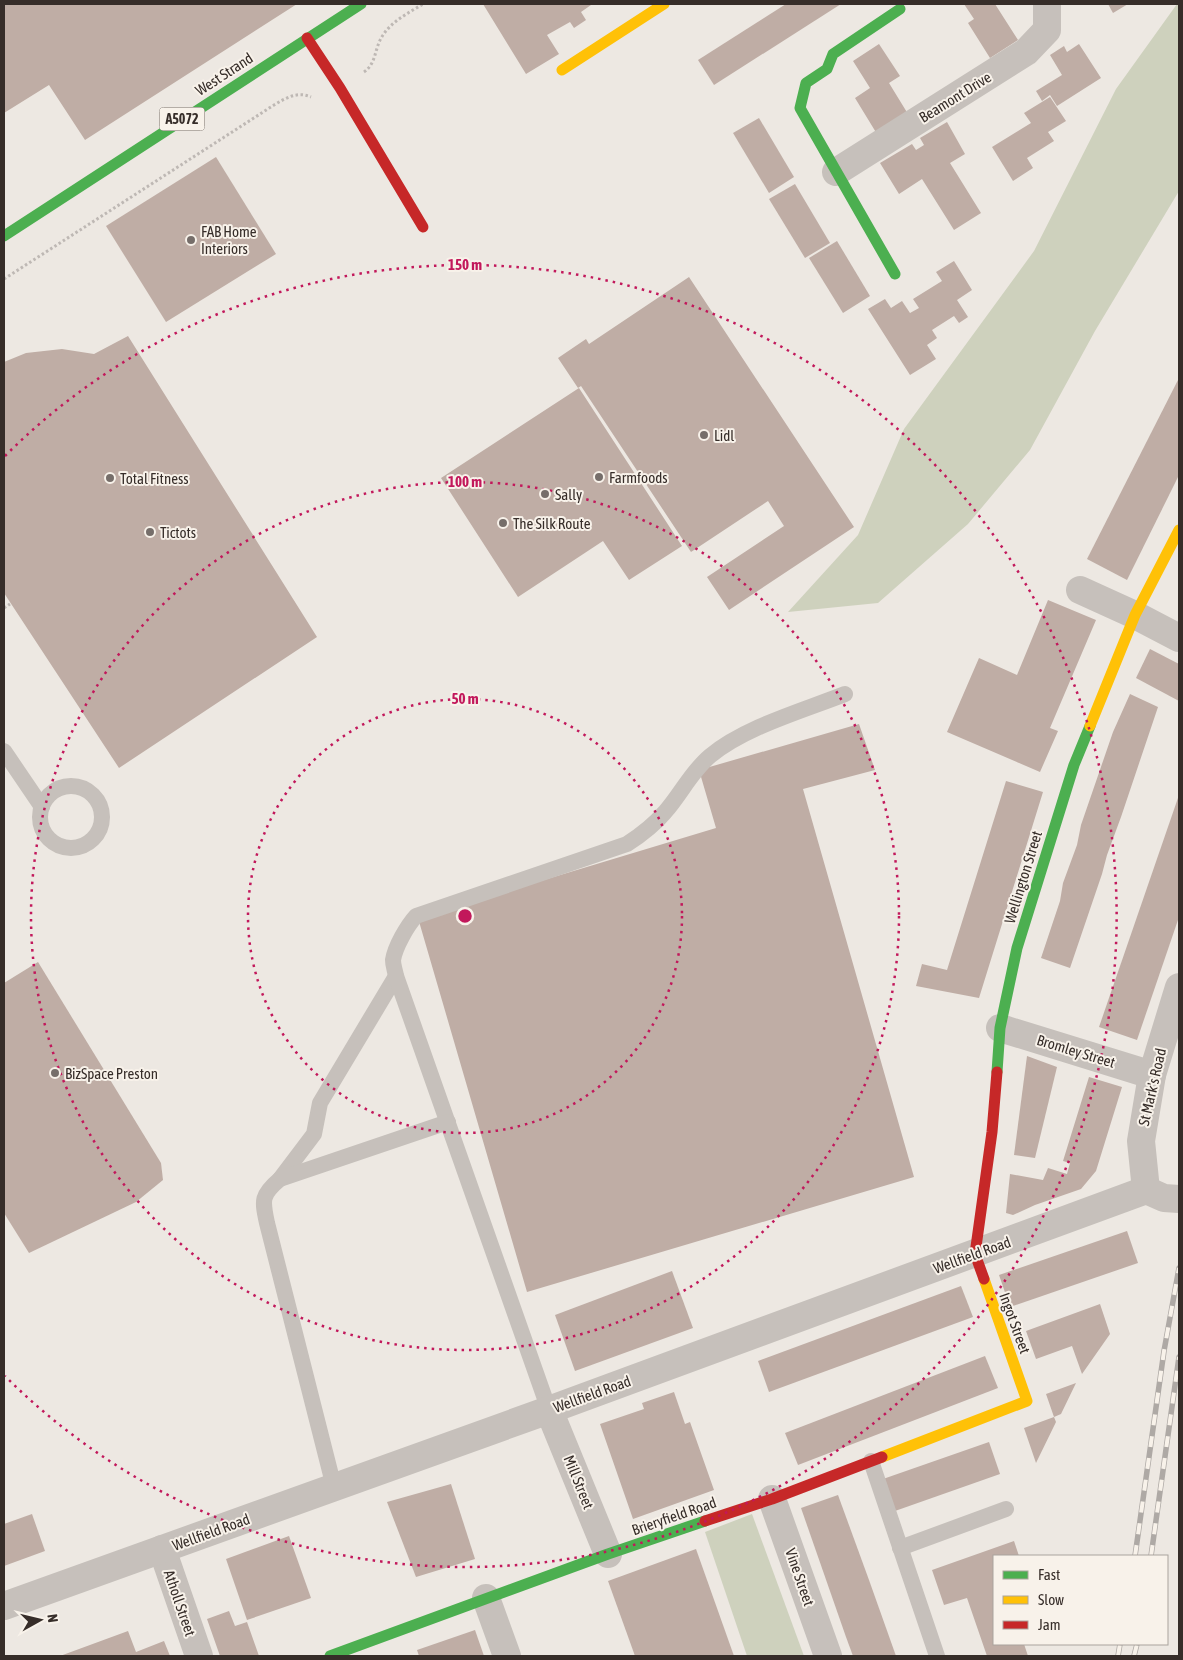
<svg xmlns="http://www.w3.org/2000/svg" width="1183" height="1660" font-family="'Asap Condensed',sans-serif">
	<style>
		.green { fill: #ced1bd }
		.building { fill: #bfada5 }
		.lines { fill: none; stroke-linecap: round; stroke-linejoin: round }
		.path { stroke: #beb8b4; stroke-width: 3; stroke-dasharray: 2.5 2.5; stroke-linecap: butt }
		.lane { stroke: #c6c0bb; stroke-width: 16 }
		.street { stroke: #c6c0bb; stroke-width: 28 }
		.fast { stroke: #4caf50; stroke-width: 11 }
		.slow { stroke: #ffc107; stroke-width: 11 }
		.jam { stroke: #c62828; stroke-width: 11 }
		.rail-casing { stroke: #aea9a5; stroke-width: 5.5 }
		.rail { stroke: #f8f2ea; stroke-width: 4; stroke-dasharray: 11; stroke-linecap: butt }
		.ring { fill: none; stroke: #c2185b; stroke-width: 2.5; stroke-dasharray: 2.5 5 }
		.poi-dot { fill: #766e6a; stroke: #f8f2ea; stroke-width: 2 }
		.labels { text-anchor: middle; dominant-baseline: central; stroke-width: 4; stroke-linejoin: round; paint-order: stroke }
		.shield { fill: #f8f2ea; stroke: #706863; stroke-width: 1 }
		.shield-label { font-size: 14px; font-weight: bold; fill: #362d29 }
		.street-label { font-size: 15px; fill: #362d29; stroke: #f8f2ea }
		.poi-label { font-size: 15px; fill: #362d29; stroke: #f8f2ea; text-anchor: start }
		.centre { fill: #c2185b; stroke: #f8f2ea; stroke-width: 2.5 }
		.ring-label { font-size: 15px; text-anchor: middle; font-weight: bold; fill: #c2185b; stroke: #f8f2ea; stroke-width: 4; stroke-linejoin: round; paint-order: stroke }
	</style>
	<rect width="100%" height="100%" fill="#ede8e2"/>
	<!-- green -->
	<g class="green">
		<polygon points="1177,4 1179,4 1179,191 1095,331 1030,450 968,524 878,603 788,612 858,535 904,429 1034,251 1116,89"/>
		<polygon points="752,1514 804,1656 747,1656 705,1532"/>
	</g>
	<!-- building -->
	<g class="building">
		<polygon points="4,4 297,4 85,140 49,85 4,113"/>
		<polygon points="483,4 590,4 591,5 581,12 586,20 574,28 570,22 547,35 559,54 526,74"/>
		<polygon points="786,4 841,4 714,85 698,60"/>
		<polygon points="964,4 995,4 1018,40 990,58 968,23 974,19"/>
		<polygon points="1108,4 1128,4 1113,13"/>
		<polygon points="879,44 900,76 889,83 908,114 877,134 855,98 870,88 853,61"/>
		<polygon points="1079,44 1101,78 1057,106 1050,95 1042,101 1036,91 1062,75 1050,55 1064,46 1067,52"/>
		<polygon points="1050,97 1066,121 1048,132 1054,141 1027,158 1033,168 1013,181 992,147 1031,123 1024,113"/>
		<polygon points="759,118 794,177 769,193 733,133"/>
		<polygon points="947,122 965,154 950,163 981,213 954,230 922,179 899,194 880,163 912,144 916,150 924,145 920,138"/>
		<polygon points="216,157 276,254 166,322 106,226"/>
		<polygon points="795,184 830,243 805,258 769,199"/>
		<polygon points="837,241 870,296 843,313 809,258"/>
		<polygon points="954,261 972,290 957,300 968,317 959,323 954,316 932,330 937,338 927,345 936,359 910,375 868,309 885,299 891,308 902,301 910,313 919,308 913,299 942,281 936,272"/>
		<polygon points="689,277 854,527 729,610 707,577 784,526 768,501 691,552 581,386 578,388 558,358 586,339 589,344"/>
		<polygon points="128,336 317,637 119,768 4,593 4,362 26,353 62,349 94,354"/>
		<polygon points="1179,378 1179,475 1127,580 1087,559"/>
		<polygon points="579,388 682,546 629,580 603,541 518,597 441,478"/>
		<polygon points="1048,600 1096,620 1050,728 1058,731 1040,772 947,732 979,658 1017,675"/>
		<polygon points="1150,649 1179,664 1179,701 1136,678"/>
		<polygon points="1130,694 1158,707 1121,817 1107,855 1102,874 1070,968 1041,958 1060,901 1063,883 1077,845 1081,825 1113,732"/>
		<polygon points="859,724 875,770 803,789 914,1177 527,1292 418,918 716,828 699,770"/>
		<polygon points="1006,781 1043,792 979,998 916,986 922,964 947,970"/>
		<polygon points="1179,795 1179,917 1137,1040 1099,1027"/>
		<polygon points="38,962 161,1163 163,1180 136,1202 29,1253 4,1213 4,983"/>
		<polygon points="1027,1056 1057,1067 1035,1158 1014,1155"/>
		<polygon points="1089,1077 1122,1087 1096,1171 1081,1189 1035,1205 1013,1215 1006,1213 1010,1174 1043,1180 1048,1168 1067,1174 1070,1163 1063,1161"/>
		<polygon points="1127,1231 1138,1263 1010,1307 999,1275"/>
		<polygon points="672,1271 693,1328 575,1371 555,1315"/>
		<polygon points="961,1286 973,1317 769,1392 758,1361"/>
		<polygon points="1100,1304 1110,1334 1082,1374 1072,1346 1036,1359 1026,1331"/>
		<polygon points="985,1356 998,1388 798,1465 785,1433"/>
		<polygon points="1076,1383 1061,1414 1054,1417 1056,1422 1036,1463 1024,1428 1054,1417 1046,1394"/>
		<polygon points="674,1392 685,1424 690,1422 714,1490 633,1519 600,1424 644,1409 642,1403"/>
		<polygon points="989,1442 1000,1474 895,1511 883,1479"/>
		<polygon points="451,1484 475,1559 416,1577 387,1502"/>
		<polygon points="838,1495 869,1580 896,1656 853,1656 846,1637 801,1508"/>
		<polygon points="32,1514 45,1551 4,1566 4,1524"/>
		<polygon points="289,1536 311,1598 247,1620 226,1559"/>
		<polygon points="1014,1541 1019,1556 994,1556 994,1644 1024,1644 1028,1656 987,1656 967,1598 944,1605 932,1570"/>
		<polygon points="696,1549 734,1656 635,1656 608,1581"/>
		<polygon points="229,1611 235,1626 247,1622 259,1656 220,1656 207,1619"/>
		<polygon points="475,1630 484,1656 419,1656 417,1650"/>
		<polygon points="128,1631 136,1652 164,1641 170,1656 60,1656"/>
	</g>
	<g class="lines">
		<!-- path -->
		<g class="path">
			<path d="M 364,72 C 377,63 374,48 383,35 C 392,21 410,12 423,4"/>
			<path d="M 4,279 L 274,105 C 286,98 297,91 311,97"/>
			<polyline points="4,608 10,604"/>
		</g>
		<!-- lane -->
		<g class="lane">
			<polyline points="4,751 42,807"/>
			<circle cx="71" cy="817" r="31"/>
			<polyline points="280,1179 314,1134 320,1103 396,976"/>
			<path d="M 549,1410 L 396,976 C 395,970 393,966 393,960 C 395,947 407,926 416,916 L 627,844 C 641,835 654,825 665,812 C 681,794 691,772 710,756 C 745,727 802,711 845,694"/>
			<polyline points="871,1461 937,1656"/>
			<path d="M 334,1487 L 267,1223 C 262,1200 261,1195 280,1179 L 448,1122"/>
			<polyline points="900,1548 1006,1509"/>
		</g>
		<!-- street -->
		<g class="street">
			<polyline points="836,172 1026,52 1047,30 1047,4"/>
			<polyline points="1080,590 1135,615 1179,638"/>
			<polyline points="1000,1028 1152,1075"/>
			<polyline points="1146,1190 1141,1141 1152,1075 1179,987"/>
			<polyline points="549,1410 608,1554"/>
			<polyline points="772,1499 828,1656"/>
			<polyline points="162,1549 199,1656"/>
			<polyline points="486,1598 507,1656"/>
			<polyline points="4,1606 549,1410 1146,1190 1164,1198 1179,1199"/>
		</g>
		<!-- fast -->
		<g class="fast">
			<polyline points="4,236 361,4"/>
			<polyline points="895,274 800,108 806,83 827,69 833,54 900,9"/>
			<polyline points="997,1072 1000,1028 1017,948 1074,765 1090,726"/>
			<polyline points="330,1656 608,1554 705,1521"/>
		</g>
		<!-- slow -->
		<g class="slow">
			<polyline points="562,70 664,4"/>
			<polyline points="1090,726 1135,615 1179,530"/>
			<polyline points="882,1457 1027,1401 984,1279"/>
		</g>
		<!-- jam -->
		<g class="jam">
			<polyline points="307,38 340,88 423,227"/>
			<polyline points="984,1279 975,1254 992,1132 997,1072"/>
			<polyline points="705,1521 772,1499 882,1457"/>
		</g>
		<defs>
			<g id="rail">
				<polyline points="1135,1556 1164,1351 1179,1268"/>
				<polyline points="1151,1556 1179,1357"/>
				<polyline points="1118,1656 1120,1644"/>
				<polyline points="1134,1656 1137,1644"/>
			</g>
		</defs>
		<!-- rail casing -->
		<use href="#rail" class="rail-casing"/>
		<!-- rail -->
		<use href="#rail" class="rail"/>
	</g>
	<!-- distance rings -->
	<g class="ring">
		<circle cx="465" cy="916" r="217"/>
		<circle cx="465" cy="916" r="434"/>
		<path d="M5 456A651 651 0 1 1 5 1376"/>
	</g>
	<!-- markers -->
	<g class="poi-dot">
		<circle cx="191" cy="240" r="5"/>
		<circle cx="704" cy="435" r="5"/>
		<circle cx="599" cy="477" r="5"/>
		<circle cx="110" cy="478" r="5"/>
		<circle cx="545" cy="494" r="5"/>
		<circle cx="503" cy="523" r="5"/>
		<circle cx="150" cy="532" r="5"/>
		<circle cx="55" cy="1073" r="5"/>
	</g>
	<g class="labels">
		<!-- shield labels -->
		<rect class="shield" x="159.5" y="107.5" width="45" height="23" rx="4"/>
		<g class="shield-label">
			<text x="182" y="119">A5072</text>
		</g>
		<!-- street labels -->
		<g class="street-label">
			<text transform="translate(224 74) rotate(-33)">West Strand</text>
			<text transform="translate(955 97) rotate(-32)">Beamont Drive</text>
			<text transform="translate(1023 877) rotate(-73)">Wellington Street</text>
			<text transform="translate(1076 1051) rotate(17)">Bromley Street</text>
			<text transform="translate(1152 1087) rotate(-77)">St Mark's Road</text>
			<text transform="translate(972 1255) rotate(-20)">Wellfield Road</text>
			<text transform="translate(1015 1323) rotate(70)">Ingot Street</text>
			<text transform="translate(592 1394) rotate(-20)">Wellfield Road</text>
			<text transform="translate(579 1482) rotate(68)">Mill Street</text>
			<text transform="translate(674 1516) rotate(-19)">Brieryfield Road</text>
			<text transform="translate(211 1532) rotate(-20)">Wellfield Road</text>
			<text transform="translate(800 1577) rotate(71)">Vine Street</text>
			<text transform="translate(180 1603) rotate(71)">Atholl Street</text>
		</g>
		<!-- poi labels -->
		<g class="poi-label">
			<text x="201" y="231">FAB Home<tspan x="201" dy="17">Interiors</tspan></text>
			<text x="714" y="435">Lidl</text>
			<text x="609" y="477">Farmfoods</text>
			<text x="120" y="478">Total Fitness</text>
			<text x="555" y="494">Sally</text>
			<text x="513" y="523">The Silk Route</text>
			<text x="160" y="532">Tictots</text>
			<text x="65" y="1073">BizSpace Preston</text>
		</g>
	</g>
	<circle cx="465" cy="916" r="8" class="centre"/>
	<g class="ring-label">
		<text x="465" y="270">150 m</text>
		<text x="465" y="487">100 m</text>
		<text x="465" y="704">50 m</text>
	</g>
	<!-- border -->
	<rect width="1183" height="1660" fill="none" stroke="#362d29" stroke-width="10"/>
	<!-- legend -->
	<rect x="993" y="1555" width="175" height="90" fill="#f8f2ea" stroke="#aaa39d"/>
	<rect x="1003" y="1571" width="25" height="8" fill="#4caf50" stroke="#aaa39d"/>
	<text x="1038" y="1580" font-size="15" fill="#362d29">Fast</text>
	<rect x="1003" y="1596" width="25" height="8" fill="#ffc107" stroke="#aaa39d"/>
	<text x="1038" y="1605" font-size="15" fill="#362d29">Slow</text>
	<rect x="1003" y="1621" width="25" height="8" fill="#c62828" stroke="#aaa39d"/>
	<text x="1038" y="1630" font-size="15" fill="#362d29">Jam</text>
	<!-- north arrow -->
	<g transform="translate(40 1620) rotate(82)" stroke="#f8f2ea" stroke-width="4" paint-order="stroke">
	<path d="M0-4L9 19L0 12L-9 19Z" fill="#362d29"/>
	<text y="-8" font-size="14" font-weight="bold" text-anchor="middle" fill="#362d29">N</text>
	</g>
</svg>
